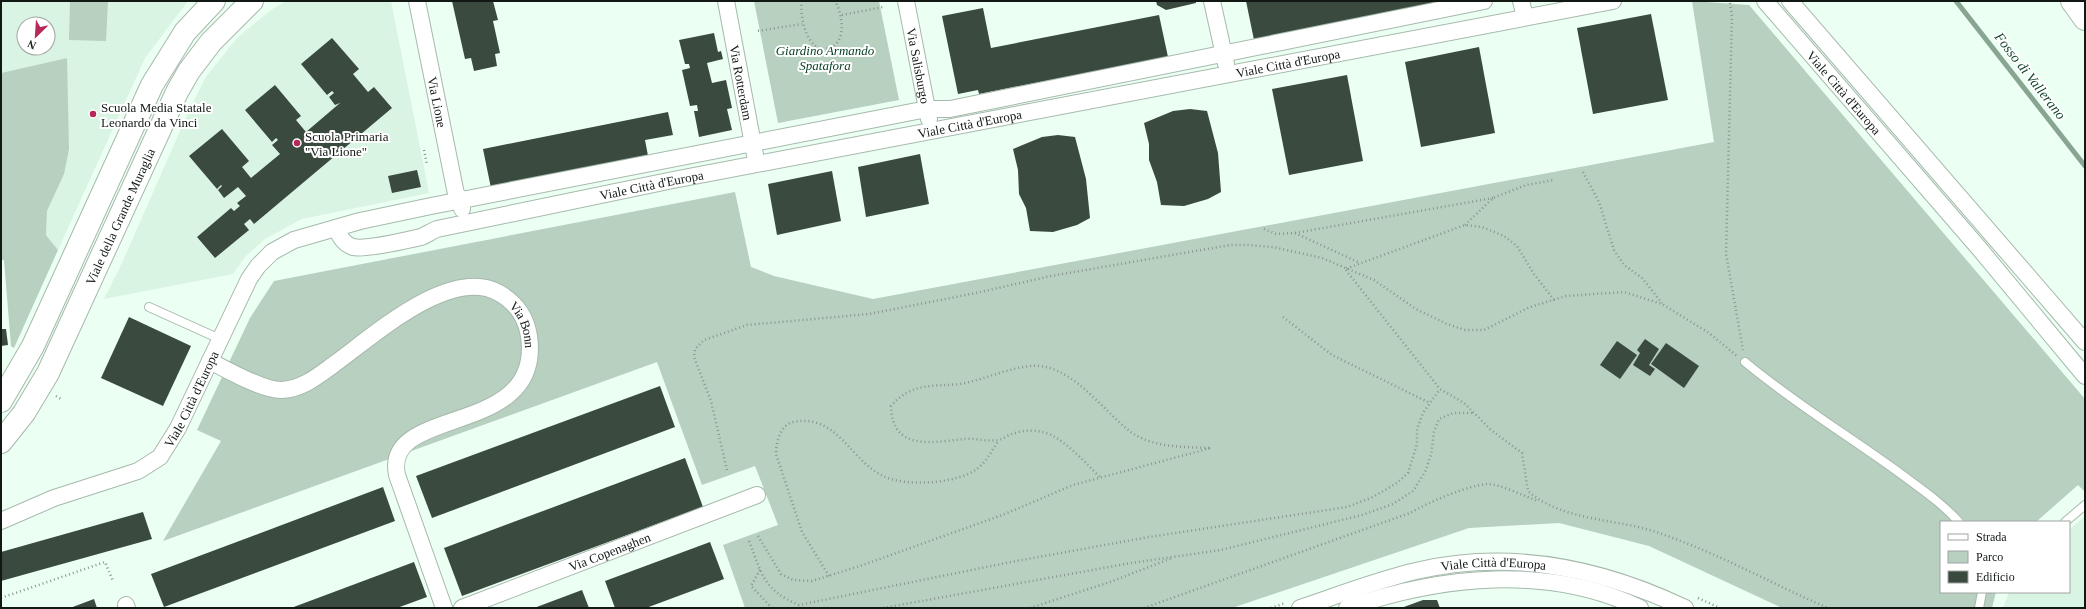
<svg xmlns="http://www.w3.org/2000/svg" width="2086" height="609" font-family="Georgia,serif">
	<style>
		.built { fill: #d9f4e2; fill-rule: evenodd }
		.green { fill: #b7d0bf }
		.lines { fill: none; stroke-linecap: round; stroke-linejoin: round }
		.stream { stroke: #87a591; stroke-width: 5 }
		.building { fill: #3a4a3f }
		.lane-casing { stroke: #a6b9ac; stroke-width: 10 }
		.street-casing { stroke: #a6b9ac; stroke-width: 18 }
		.secondary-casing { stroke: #a6b9ac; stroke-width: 24 }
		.path { stroke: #88968d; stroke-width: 2.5; stroke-dasharray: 1 3; stroke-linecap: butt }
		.lane { stroke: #fff; stroke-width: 8 }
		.street { stroke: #fff; stroke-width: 16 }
		.secondary { stroke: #fff; stroke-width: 22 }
		.poi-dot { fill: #b62859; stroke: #fff; stroke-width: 1.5 }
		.labels { text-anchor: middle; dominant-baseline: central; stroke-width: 4; stroke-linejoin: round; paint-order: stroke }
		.park-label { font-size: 13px; font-style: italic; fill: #033c21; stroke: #fff }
		.street-label { font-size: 13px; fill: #121915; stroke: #fff }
		.poi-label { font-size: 13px; fill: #121915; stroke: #fff; text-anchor: start }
		.water-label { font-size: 14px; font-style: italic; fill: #0e4328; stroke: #fff }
	</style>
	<rect width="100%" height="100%" fill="#ebfff2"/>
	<!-- built -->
	<g class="built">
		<path d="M 1,1 L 188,1 L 145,58 L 58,250 L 46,235 L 47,211 L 64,174 L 67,58 L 1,73 ZM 24,24 L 48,24 L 48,48 L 24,48 Z"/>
		<polygon points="286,1 391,1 429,193 302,219 265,239 246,256 233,274 104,299 122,263 187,115 205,78 237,38 271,10"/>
		<polygon points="2085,516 2085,608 2003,608 2009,592 2069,592 2069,530"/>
	</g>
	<!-- green -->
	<g class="green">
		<polygon points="70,1 108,1 106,41 69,40"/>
		<polygon points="754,1 879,1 899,100 778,123"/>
		<polygon points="1692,1 1749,5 2085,399 2085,492 2078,485 2036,522 1941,522 1941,592 1996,592 1992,608 1782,608 1649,546 1559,523 1469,528 1232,608 745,608 723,545 778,525 755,466 702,485 657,362 163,541 221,441 197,430 250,318 274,281 735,192 751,267 774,276 873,299 1714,142"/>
		<polygon points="67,58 69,149 64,174 47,211 46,235 58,250 14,348 11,346 4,260 1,260 1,73"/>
	</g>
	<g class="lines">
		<!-- stream -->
		<polyline class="stream" points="1956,1 2085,166"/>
	</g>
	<!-- building -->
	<g class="building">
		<polygon points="452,1 493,1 498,20 493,21 500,53 495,54 497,66 474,71 471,58 465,59"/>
		<polygon points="1156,1 1196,1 1196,3 1166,10 1157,5"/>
		<polygon points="1246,1 1438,1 1439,2 1254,40"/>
		<polygon points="983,8 991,48 1159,15 1168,57 979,94 978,90 958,94 942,16"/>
		<polygon points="1651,14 1668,100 1593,114 1577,28"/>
		<polygon points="714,33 718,52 721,51 723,59 707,63 712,83 726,80 732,108 727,109 732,130 699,137 694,111 698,111 697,105 690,106 682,70 690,68 689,64 685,64 679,40"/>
		<polygon points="332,38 359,69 353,74 368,92 374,87 392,108 254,224 250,219 244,224 249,230 215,258 197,237 231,208 234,211 240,206 237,203 246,196 238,187 224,198 218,190 222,186 221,185 217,189 189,156 222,129 249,161 242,167 251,178 280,154 272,145 278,140 276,138 272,142 245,110 275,85 301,116 296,120 306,132 340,103 335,105 329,97 334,93 332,91 327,95 301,64"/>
		<polygon points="1479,47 1495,133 1421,147 1405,62"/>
		<polygon points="1347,75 1363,161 1289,175 1272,89"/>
		<polygon points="1190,109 1207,111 1218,153 1221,192 1208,199 1184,206 1161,205 1157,182 1149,160 1149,144 1144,123 1173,111"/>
		<polygon points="668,112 673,135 645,140 649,161 492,193 483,149"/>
		<polygon points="1058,135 1075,137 1086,179 1090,218 1077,225 1053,232 1030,231 1026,208 1019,194 1018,170 1013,149 1042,137"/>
		<polygon points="920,154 929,204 866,217 858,167"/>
		<polygon points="417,170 421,187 392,193 388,176"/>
		<polygon points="832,171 841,221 777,235 768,184"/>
		<polygon points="129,317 191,346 163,406 101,378"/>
		<polygon points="1,329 6,329 8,345 1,346"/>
		<polygon points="1645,339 1659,349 1649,365 1655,369 1650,376 1633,365 1640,353 1637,350"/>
		<polygon points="1617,341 1637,355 1620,379 1600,365"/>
		<polygon points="1666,343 1699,366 1684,388 1651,364"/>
		<polygon points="660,386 675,427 432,518 416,476"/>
		<polygon points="685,458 703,507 462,596 444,548"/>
		<polygon points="383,487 395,521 164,607 151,574"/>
		<polygon points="143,512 152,539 1,581 1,552"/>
		<polygon points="710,542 724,579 646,608 615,608 605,581"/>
		<polygon points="414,562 427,597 397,608 291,608"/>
		<polygon points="582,590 589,608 534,608"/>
		<polygon points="94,599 97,608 70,608"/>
		<polygon points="1423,600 1437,600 1440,608 1401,608"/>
	</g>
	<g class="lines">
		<defs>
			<g id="lane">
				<polyline points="149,307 220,339"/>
				<path d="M 1745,362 C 1794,403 1849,436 1901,474 C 1921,489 1942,503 1959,522"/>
				<polyline points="2065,522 2085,505"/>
				<polyline points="1979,608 1982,592"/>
			</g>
			<g id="street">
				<path id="s1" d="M 417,1 L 456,194 L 462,200 L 462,209"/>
				<path id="s2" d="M 726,1 L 755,155"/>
				<path id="s3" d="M 906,1 L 929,119"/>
				<polyline points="1212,1 1226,64"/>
				<polyline points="1521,1 1525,17"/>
				<path id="s4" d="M 1765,1 L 1978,247 L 2085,376"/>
				<polyline points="1790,1 2085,342"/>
				<path id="s5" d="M 337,229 C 340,238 344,244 353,247 C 364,250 408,240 421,237 C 426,235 432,231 437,229 L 673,180 L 1613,1"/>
				<path id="s6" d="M 210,361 C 227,370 264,391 282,390 C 302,389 318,376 333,365 C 371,338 450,265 499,293 C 515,302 526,317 529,336 C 544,439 382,404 397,475 L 444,608"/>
				<path id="s7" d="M 1,521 L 54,498 L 138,471 L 160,457 L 178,428 L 249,279 L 258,266 L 272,252 L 294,240 L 360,221 L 431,206 L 927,109 L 950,109 L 1484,1"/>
				<polyline points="126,605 127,608"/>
				<path id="s8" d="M 462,608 L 757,495"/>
				<path id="s9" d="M 1300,608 C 1339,595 1377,580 1416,571 C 1509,549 1601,568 1685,608"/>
				<path d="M 1347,608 C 1441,576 1547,564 1640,608"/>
			</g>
			<g id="secondary">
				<polyline points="2072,1 2085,19"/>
				<polyline points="1,401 33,346 152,85 185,32 214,1"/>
				<path id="s10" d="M 1,442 L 24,413 L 48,373 L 177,92 L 189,71 L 211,42 L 252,1"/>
			</g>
		</defs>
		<!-- lane casing -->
		<use href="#lane" class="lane-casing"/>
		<!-- street casing -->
		<use href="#street" class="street-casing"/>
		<!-- secondary casing -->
		<use href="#secondary" class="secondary-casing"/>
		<!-- path -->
		<g class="path">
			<path d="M 802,1 C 799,15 807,55 829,48 C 848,42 842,13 835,1"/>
			<polyline points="1730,3 1732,16 1726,254 1743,350"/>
			<polyline points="842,15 883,7"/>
			<polyline points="758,31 802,24"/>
			<polyline points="424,150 427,165"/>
			<polyline points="1583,172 1599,202 1614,250 1624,265 1642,278 1662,303"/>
			<polyline points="1465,225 1493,198 1526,185 1554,180"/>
			<polyline points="1264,229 1276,234 1295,233 1360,263"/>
			<polyline points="1295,233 1493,198"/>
			<path d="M 1554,300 L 1534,274 L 1517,246 L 1504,236 L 1482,227 L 1465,225 L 1345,269 L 1440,389 L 1464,403 L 1491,430 L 1522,453 L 1528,491 C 1563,522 1617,518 1659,533 C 1718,553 1772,584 1828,608"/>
			<polyline points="1283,317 1332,355 1430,403"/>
			<polyline points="56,396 61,399"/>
			<polyline points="727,470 711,401 694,357 695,349 704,340 747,325 869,314 976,293 1051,276 1230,245 1248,245 1273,247 1322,258 1374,280 1416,309 1447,324 1465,330 1484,330 1530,307 1566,296 1624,292 1662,304 1709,333 1737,356"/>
			<path d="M 758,536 L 781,574 L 793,580 L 812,581 L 863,565 L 1005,514 L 1073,485 L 1211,448 C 1184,447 1149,448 1127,429 C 1103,409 1077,374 1046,367 C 1022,361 986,380 960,384 C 932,387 912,382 891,406 C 892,452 933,442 965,439 C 976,438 988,442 998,440 C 1004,439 1009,434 1015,433 C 1024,430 1033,430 1042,432 C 1063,436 1085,463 1101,478"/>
			<path d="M 749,541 C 762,574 763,590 799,605 L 1011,562 L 1149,537 L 1347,507 L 1373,497 L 1397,483 L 1408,473 L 1417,444 L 1417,429 L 1423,413 L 1440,389"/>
			<polyline points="760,570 751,586 772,608"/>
			<path d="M 829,576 L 802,532 L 776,454 C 776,443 780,425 793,422 C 837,413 850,460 883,476 C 905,487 956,484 977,469 C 987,461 992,450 999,440"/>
			<polyline points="1,598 105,562 113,581"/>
			<polyline points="1698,598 1720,608"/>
			<polyline points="883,608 1131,563 1221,550 1362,515 1393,504 1413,491 1425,472 1431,455 1434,432 1439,419 1453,413 1474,413"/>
			<polyline points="1030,608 1110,582 1172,558"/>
			<path d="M 1144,608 L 1410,513 C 1427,503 1468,485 1488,484 C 1500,484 1526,497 1538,501"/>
			<polyline points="1271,608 1285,603"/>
		</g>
		<!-- lane -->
		<use href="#lane" class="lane"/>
		<!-- street -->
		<use href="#street" class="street"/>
		<!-- secondary -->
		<use href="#secondary" class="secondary"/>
	</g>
	<!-- markers -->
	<g class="poi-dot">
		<circle cx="93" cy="114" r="4"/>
		<circle cx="297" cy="143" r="4"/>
	</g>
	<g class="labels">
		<!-- park labels -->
		<g class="park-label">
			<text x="825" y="50">Giardino Armando<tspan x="825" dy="15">Spatafora</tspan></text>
		</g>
		<!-- street labels -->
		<g class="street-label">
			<text stroke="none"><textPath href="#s5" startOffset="979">Viale Città d'Europa</textPath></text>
			<text stroke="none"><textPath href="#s3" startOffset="66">Via Salisburgo</textPath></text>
			<text stroke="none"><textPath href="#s2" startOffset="83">Via Rotterdam</textPath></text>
			<text stroke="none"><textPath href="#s4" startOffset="121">Viale Città d'Europa</textPath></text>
			<text stroke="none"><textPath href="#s1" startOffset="103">Via Lione</textPath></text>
			<text stroke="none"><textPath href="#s5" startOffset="655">Viale Città d'Europa</textPath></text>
			<text stroke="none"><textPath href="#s5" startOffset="331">Viale Città d'Europa</textPath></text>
			<text stroke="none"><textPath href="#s10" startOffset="256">Viale della Grande Muraglia</textPath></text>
			<text stroke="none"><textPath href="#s6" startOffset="367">Via Bonn</textPath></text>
			<text stroke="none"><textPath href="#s7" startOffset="238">Viale Città d'Europa</textPath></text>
			<text stroke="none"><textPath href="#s8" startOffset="158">Via Copenaghen</textPath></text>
			<text stroke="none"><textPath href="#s9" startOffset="200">Viale Città d'Europa</textPath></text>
		</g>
		<!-- poi labels -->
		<g class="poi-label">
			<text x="101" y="107">Scuola Media Statale<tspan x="101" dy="15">Leonardo da Vinci</tspan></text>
			<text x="305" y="136">Scuola Primaria<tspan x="305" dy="15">"Via Lione"</tspan></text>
		</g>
		<!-- water labels -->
		<g class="water-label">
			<text transform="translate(2030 76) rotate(52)">Fosso di Vallerano</text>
		</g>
	</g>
	<!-- border -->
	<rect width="2086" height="609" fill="none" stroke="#121915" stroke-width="4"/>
	<!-- legend -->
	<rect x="1940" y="521" width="130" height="72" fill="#ffffff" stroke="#a0a3a1"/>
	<rect x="1948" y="534" width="20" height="6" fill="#ffffff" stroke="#a0a3a1"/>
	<text x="1976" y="541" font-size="12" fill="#121915">Strada</text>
	<rect x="1948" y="551" width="20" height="12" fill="#b7d0bf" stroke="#a0a3a1"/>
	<text x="1976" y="561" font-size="12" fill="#121915">Parco</text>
	<rect x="1948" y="571" width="20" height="12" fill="#3a4a3f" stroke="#a0a3a1"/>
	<text x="1976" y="581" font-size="12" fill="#121915">Edificio</text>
	<!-- north arrow -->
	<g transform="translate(36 36) rotate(205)"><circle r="19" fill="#ffffff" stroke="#a0a3a1"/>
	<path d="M0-3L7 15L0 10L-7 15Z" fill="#b62859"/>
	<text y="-6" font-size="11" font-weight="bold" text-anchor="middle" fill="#121915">N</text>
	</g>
</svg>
